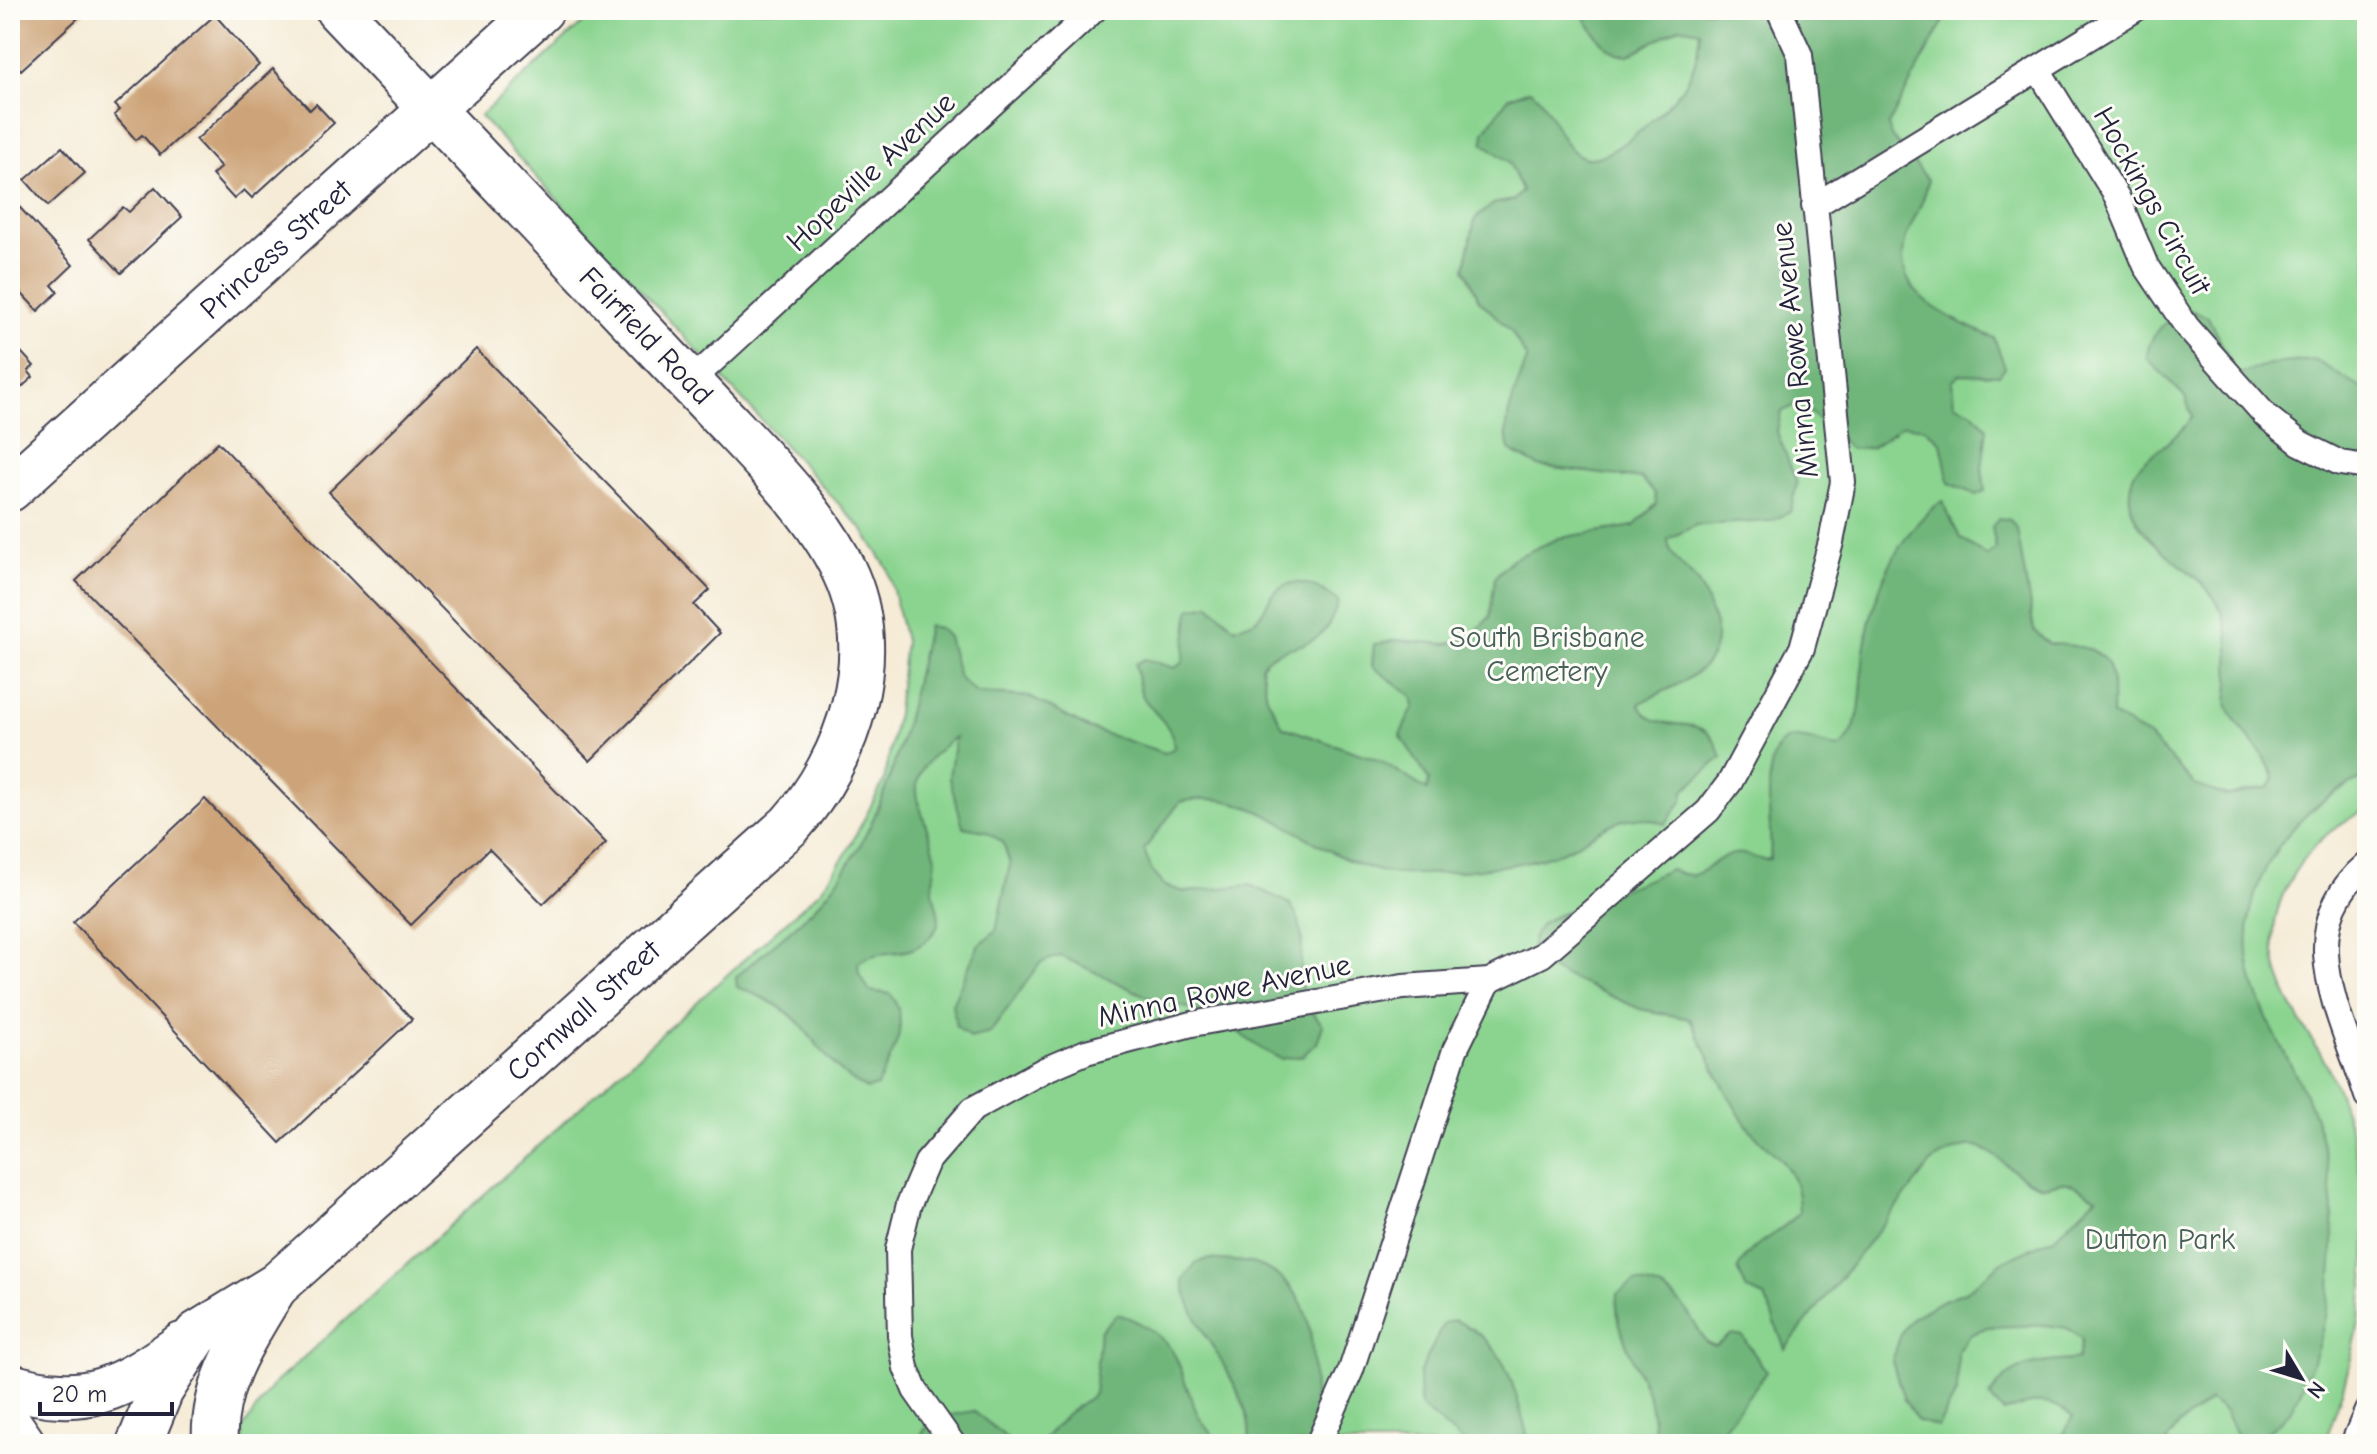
<svg xmlns="http://www.w3.org/2000/svg" width="2377" height="1454" font-family="'Comic Neue',sans-serif">
	<style>
		.green { fill: #8bd490; stroke: #567b66; stroke-width: 2 }
		.forest { fill: #70b67a; stroke: #496c5a; stroke-width: 2 }
		.building { fill: #cda479 }
		.lines { fill: none; stroke-linecap: round; stroke-linejoin: round }
		.lane-casing { stroke: #424052; stroke-width: 28 }
		.street-casing { stroke: #424052; stroke-width: 48 }
		.secondary-casing { stroke: #424052; stroke-width: 48 }
		.lane { stroke: #fff; stroke-width: 24 }
		.street { stroke: #fff; stroke-width: 44 }
		.secondary { stroke: #fff; stroke-width: 44 }
		.labels { text-anchor: middle; dominant-baseline: central; stroke-width: 6; stroke-linejoin: round; paint-order: stroke }
		.street-label { font-size: 30px; fill: #22223b; stroke: #fdfcf7 }
		.park-label { font-size: 30px; fill: #476059; stroke: #fdfcf7 }
	</style>
	<rect width="100%" height="100%" fill="#fdfcf7"/>
	<filter id="ink" filterUnits="userSpaceOnUse"><feTurbulence type="fractalNoise" baseFrequency=".0125" numOctaves="2"/><feDisplacementMap in="SourceGraphic" scale="16" xChannelSelector="R" yChannelSelector="G"/><feConvolveMatrix kernelMatrix="1 2 1 2 8 2 1 2 1" color-interpolation-filters="sRGB"/></filter>
	<filter id="wash" filterUnits="userSpaceOnUse"><feTurbulence type="fractalNoise" baseFrequency=".006" numOctaves="4" result="noise"/><feDisplacementMap in="SourceGraphic" scale="32" xChannelSelector="R" yChannelSelector="G"/><feGaussianBlur stdDeviation="1.8" result="paint"/><feColorMatrix in="noise" values="0 0 0 0 0 0 0 0 0 0 0 0 0 0 0 0 0 1.4 0 .05"/><feComposite in="paint" operator="in"/></filter>
	<g filter="url(#wash)">
		<rect width="100%" height="100%" fill="#f5ebd6"/>
		<!-- green -->
		<path class="green" d="M 597,10 L 2367,10 L 2367,810 C 2311,832 2264,898 2275,959 C 2281,995 2301,1021 2319,1051 C 2344,1093 2359,1154 2364,1202 C 2372,1289 2354,1363 2324,1444 L 244,1444 L 242,1430 L 271,1387 L 821,890 L 847,852 L 884,781 L 897,713 L 905,641 L 888,569 L 862,529 L 480,116 Z"/>
		<!-- forest -->
		<g class="forest">
			<path d="M 1580,10 L 1942,10 L 1942,24 L 1888,125 L 1891,136 L 1928,180 C 1925,203 1913,217 1906,238 C 1888,297 1953,318 1994,338 L 2005,367 L 1999,375 L 1960,374 L 1952,381 L 1954,404 L 1973,412 L 1987,428 L 1982,468 L 1985,491 L 1976,495 L 1949,483 L 1941,442 L 1924,428 L 1903,425 L 1871,448 L 1851,449 L 1800,403 L 1781,412 L 1777,432 L 1797,483 L 1790,512 L 1771,521 L 1696,525 L 1668,539 C 1669,557 1684,566 1695,579 C 1703,588 1707,602 1711,613 C 1734,670 1675,683 1639,704 C 1653,735 1688,715 1709,734 C 1715,739 1718,749 1722,757 L 1684,790 L 1683,800 L 1665,824 C 1614,804 1596,841 1553,855 C 1518,866 1425,878 1389,873 C 1313,861 1263,783 1180,802 L 1144,850 L 1151,870 L 1165,886 L 1185,892 L 1250,885 L 1289,903 L 1299,920 L 1302,940 L 1300,982 L 1309,1009 L 1323,1025 L 1317,1043 L 1302,1056 L 1281,1059 L 1263,1050 L 1213,1014 L 1152,999 L 1061,956 L 1041,962 L 990,1033 L 970,1038 L 956,1026 L 952,1004 L 978,946 L 996,930 L 1010,864 L 1003,842 L 985,831 L 963,827 L 949,777 L 955,737 C 896,780 919,795 935,854 C 938,866 931,878 933,890 C 934,905 945,919 934,932 C 908,965 885,943 858,963 L 859,974 L 870,991 L 891,994 C 912,1026 891,1056 877,1086 L 867,1089 C 837,1075 821,1049 801,1025 C 784,1006 760,996 737,987 L 736,977 C 765,950 801,925 827,894 C 890,818 907,719 928,626 L 939,628 L 948,637 L 959,678 L 976,693 L 1030,697 L 1088,728 L 1165,753 L 1174,748 C 1173,722 1153,716 1142,695 C 1138,687 1137,673 1135,664 L 1145,659 L 1175,668 L 1183,662 L 1190,609 L 1210,605 L 1235,628 C 1242,625 1253,623 1258,618 C 1265,610 1268,598 1276,591 C 1295,573 1322,588 1338,601 C 1322,663 1282,635 1261,666 L 1267,697 L 1283,727 L 1381,761 L 1427,790 L 1429,780 L 1400,735 L 1414,706 L 1412,696 L 1372,666 L 1374,644 L 1398,640 L 1447,644 L 1468,639 L 1490,617 L 1495,577 L 1512,559 L 1559,538 L 1634,526 L 1656,504 L 1655,493 L 1642,479 L 1538,466 L 1509,450 C 1500,421 1518,387 1527,359 L 1511,331 L 1479,300 L 1465,268 L 1475,219 L 1493,204 L 1514,200 L 1522,191 L 1509,162 L 1483,143 L 1484,132 L 1509,97 L 1530,90 C 1554,105 1556,146 1583,157 C 1608,168 1678,100 1688,79 C 1697,63 1698,48 1700,31 L 1680,27 L 1629,55 C 1605,55 1591,28 1580,10 Z"/>
			<path d="M 2187,309 L 2208,317 L 2237,375 L 2270,364 L 2315,360 L 2367,392 L 2367,777 C 2284,808 2225,903 2256,991 C 2272,1037 2301,1076 2317,1123 C 2345,1209 2337,1332 2290,1411 C 2281,1425 2260,1435 2247,1444 L 2241,1444 L 2225,1412 L 2210,1400 L 2178,1426 L 2165,1444 L 2039,1444 L 2063,1435 L 2073,1417 C 2049,1395 2031,1403 2003,1412 L 1990,1397 C 2012,1359 2039,1364 2078,1359 L 2082,1339 L 2067,1328 L 2046,1325 L 1987,1327 L 1970,1335 L 1958,1351 L 1957,1392 L 1938,1427 L 1918,1421 L 1904,1400 L 1892,1361 L 1901,1334 L 1912,1318 L 1941,1301 L 1965,1292 L 2005,1260 L 2054,1238 L 2097,1197 C 2088,1193 2073,1183 2063,1182 C 2054,1182 2048,1188 2039,1185 C 1994,1169 1991,1123 1932,1162 L 1785,1349 L 1765,1297 L 1747,1290 L 1738,1269 C 1753,1239 1777,1237 1799,1213 C 1799,1156 1768,1158 1743,1120 C 1722,1089 1707,1052 1690,1019 L 1640,1009 L 1529,960 C 1531,947 1533,934 1541,924 C 1549,915 1648,882 1670,869 C 1703,887 1708,858 1734,854 C 1747,851 1756,862 1770,859 C 1774,834 1755,741 1794,738 C 1807,737 1825,745 1838,748 C 1868,728 1859,675 1865,644 C 1874,591 1897,533 1942,501 L 1960,538 L 1987,556 L 1996,548 L 1992,527 L 1999,518 L 2010,520 L 2017,529 L 2034,630 L 2049,644 C 2109,646 2114,658 2112,715 L 2149,737 L 2195,785 L 2227,796 L 2269,787 L 2274,778 C 2265,749 2233,725 2228,707 C 2226,700 2229,689 2229,682 C 2230,649 2232,617 2208,590 C 2178,556 2114,530 2133,476 C 2139,459 2178,441 2192,416 L 2185,397 L 2147,358 C 2147,335 2169,317 2187,309 Z"/>
			<path d="M 1208,1259 C 1225,1261 1248,1260 1263,1267 C 1336,1300 1300,1385 1323,1444 L 1248,1444 C 1261,1398 1187,1327 1183,1280 L 1196,1263 Z"/>
			<path d="M 1635,1282 C 1677,1287 1685,1308 1706,1342 L 1715,1346 L 1732,1334 L 1742,1336 L 1767,1372 L 1711,1444 L 1656,1444 C 1653,1428 1653,1410 1648,1395 C 1636,1363 1614,1330 1617,1294 Z"/>
			<path d="M 1117,1314 C 1137,1319 1167,1337 1176,1358 C 1191,1391 1192,1421 1223,1444 L 1039,1444 L 1067,1414 L 1094,1394 L 1100,1331 Z"/>
			<path d="M 1454,1320 C 1510,1342 1514,1392 1530,1444 L 1465,1444 L 1420,1406 L 1419,1374 L 1444,1323 Z"/>
			<path d="M 974,1411 L 1014,1444 L 916,1444 C 929,1415 946,1416 974,1411 Z"/>
		</g>
		<g id="blocks">
			<!-- building -->
			<g class="building">
				<polygon points="10,10 87,10 21,70 10,57"/>
				<polygon points="215,15 259,65 160,155 142,135 136,140 114,115 120,110 115,105"/>
				<polygon points="273,69 310,110 316,104 334,123 252,198 244,190 234,199 212,175 221,167 196,140"/>
				<polygon points="62,147 85,173 48,206 25,180"/>
				<polygon points="155,187 182,217 121,273 89,239 123,207 129,212"/>
				<polygon points="10,197 73,265 52,285 58,292 38,311 10,281"/>
				<polygon points="10,340 34,366 28,371 33,377 10,398"/>
				<polygon points="476,349 710,590 694,605 720,633 590,761 329,492"/>
				<polygon points="218,442 606,843 543,904 489,849 411,925 76,581"/>
				<polygon points="205,799 412,1019 280,1143 73,922"/>
			</g>
		</g>
	</g>
	<g filter="url(#ink)">
		<use href="#blocks" fill-opacity="0" stroke="#424052" stroke-width="2"/>
		<g class="lines">
			<defs>
				<g id="lane">
					<polyline points="2039,71 2117,197 2146,266 2187,327 2266,416 2300,443 2340,463 2367,467"/>
					<polyline points="1814,206 2134,10"/>
					<polyline points="690,382 1094,10"/>
					<path d="M 2367,864 C 2288,930 2343,1017 2367,1096"/>
					<polyline points="953,1444 915,1390 906,1368 900,1336 898,1249 909,1204 927,1162 973,1109 1044,1070 1086,1052 1192,1024 1403,987 1489,981 1542,955 1708,811 1730,782 1802,648 1831,542 1843,482 1800,55 1779,10"/>
					<polyline points="1318,1444 1351,1370 1455,1050 1489,981"/>
					<polyline points="2353,1444 2367,1411"/>
				</g>
				<g id="street">
					<path id="s1" d="M 10,489 L 541,10"/>
				</g>
				<g id="secondary">
					<path d="M 10,1386 C 87,1408 120,1389 182,1345"/>
					<polyline points="10,1425 23,1444"/>
					<path id="s2" d="M 139,1444 L 161,1390 L 197,1334 L 277,1285 L 790,825 C 849,759 884,655 844,571 C 817,512 759,456 715,409 L 338,10"/>
					<path d="M 215,1444 C 211,1386 244,1338 273,1290"/>
				</g>
			</defs>
			<!-- lane casing -->
			<use href="#lane" class="lane-casing"/>
			<!-- street casing -->
			<use href="#street" class="street-casing"/>
			<!-- secondary casing -->
			<use href="#secondary" class="secondary-casing"/>
			<!-- lane -->
			<use href="#lane" class="lane"/>
			<!-- street -->
			<use href="#street" class="street"/>
			<!-- secondary -->
			<use href="#secondary" class="secondary"/>
		</g>
	</g>
	<g class="labels">
		<!-- street labels -->
		<g class="street-label">
			<text transform="translate(871 172) rotate(-43)">Hopeville Avenue</text>
			<text transform="translate(2152 201) rotate(61)">Hockings Circuit</text>
			<text stroke="none"><textPath href="#s1" startOffset="358">Princess Street</textPath></text>
			<text transform="translate(646 336) rotate(46)">Fairfield Road</text>
			<text transform="translate(1795 350) rotate(-96)">Minna Rowe Avenue</text>
			<text transform="translate(1224 991) rotate(-12)">Minna Rowe Avenue</text>
			<text stroke="none"><textPath href="#s2" startOffset="630">Cornwall Street</textPath></text>
		</g>
		<!-- park labels -->
		<g class="park-label">
			<text x="1547" y="637">South Brisbane<tspan x="1547" dy="34">Cemetery</tspan></text>
			<text x="2160" y="1239">Dutton Park</text>
		</g>
	</g>
	<!-- margin -->
	<rect width="2377" height="1454" fill="none" stroke="#fdfcf7" stroke-width="40"/>
	<!-- north arrow -->
	<g transform="translate(2301 1378) rotate(128)" stroke="#fdfcf7" stroke-width="6" paint-order="stroke">
	<path d="M0-6L14 30L0 20L-14 30Z" fill="#22223b"/>
	<text y="-12" font-size="22" font-weight="bold" text-anchor="middle" fill="#22223b">N</text>
	</g>
	<!-- scale -->
	<path d="M40 1402v12h132v-12" fill="none" stroke="#22223b" stroke-width="4"/>
	<text x="52" y="1402" font-size="24" fill="#22223b" stroke="#fdfcf7" stroke-width="6" paint-order="stroke">20 m</text>
</svg>
